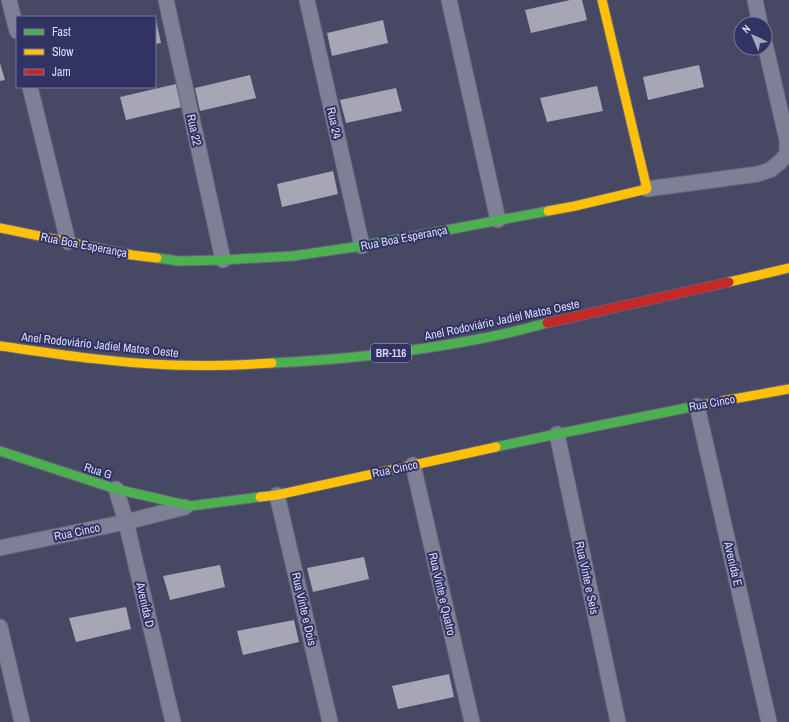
<svg xmlns="http://www.w3.org/2000/svg" width="789" height="722" font-family="'Archivo Narrow',sans-serif">
	<style>
		.building { fill: #a6a6b4 }
		.lines { fill: none; stroke-linecap: round; stroke-linejoin: round }
		.street-casing { stroke: #64657c; stroke-width: 17 }
		.fast-casing { stroke: #64657c; stroke-width: 11 }
		.slow-casing { stroke: #64657c; stroke-width: 11 }
		.jam-casing { stroke: #64657c; stroke-width: 11 }
		.street { stroke: #7e8096; stroke-width: 15 }
		.fast { stroke: #4caf50; stroke-width: 9 }
		.slow { stroke: #ffc107; stroke-width: 9 }
		.jam { stroke: #c62828; stroke-width: 9 }
		.labels { text-anchor: middle; dominant-baseline: central; stroke-width: 4; stroke-linejoin: round; paint-order: stroke }
		.shield { fill: #323362; stroke: #a6a8cb; stroke-width: 1 }
		.shield-label { font-size: 11px; font-weight: bold; fill: #d7daf8 }
		.street-label { font-size: 12px; fill: #d7daf8; stroke: #323362 }
	</style>
	<rect width="100%" height="100%" fill="#474863"/>
	<!-- building -->
	<g class="building">
		<polygon points="570,0 582,0 587,20 531,33 525,10"/>
		<polygon points="155,20 156,20 161,43 155,44"/>
		<polygon points="383,20 388,43 332,56 327,33"/>
		<polygon points="0,63 5,80 0,81"/>
		<polygon points="699,65 704,87 648,100 643,77"/>
		<polygon points="250,75 256,98 200,111 195,88"/>
		<polygon points="176,84 182,107 126,120 120,97"/>
		<polygon points="597,86 603,111 547,122 540,98"/>
		<polygon points="396,88 402,111 346,123 340,100"/>
		<polygon points="333,171 338,194 282,207 277,184"/>
		<polygon points="364,557 369,579 313,592 307,568"/>
		<polygon points="220,565 225,587 170,600 163,576"/>
		<polygon points="126,607 131,629 76,642 69,618"/>
		<polygon points="294,620 299,642 243,655 237,631"/>
		<polygon points="449,674 454,697 398,709 392,686"/>
	</g>
	<g class="lines">
		<defs>
			<g id="street">
				<polyline points="9,0 17,31"/>
				<polyline points="166,0 223,260"/>
				<polyline points="307,0 362,246"/>
				<polyline points="449,0 498,220"/>
				<polyline points="755,0 760,24"/>
				<polyline points="30,87 68,242"/>
				<polyline points="647,189 758,174 770,170 779,163 787,154 787,140 765,44"/>
				<polyline points="697,406 769,722"/>
				<polyline points="557,434 618,722"/>
				<polyline points="413,465 472,722"/>
				<polyline points="116,489 126,522 173,722"/>
				<polyline points="277,495 330,722"/>
				<polyline points="0,548 126,522 185,507"/>
				<polyline points="0,627 22,722"/>
			</g>
			<g id="fast">
				<polyline points="157,258 179,261 223,260 293,256 362,246 548,211"/>
				<path d="M 272,363 C 341,360 411,352 479,339 C 502,335 524,329 547,323"/>
				<polyline points="496,447 557,434 711,403"/>
				<polyline points="0,451 116,489 190,506 260,497"/>
			</g>
			<g id="slow">
				<polyline points="548,211 575,206 647,189 602,0"/>
				<polyline points="0,228 132,255 157,258"/>
				<polyline points="729,282 789,268"/>
				<path d="M 0,346 C 57,354 115,363 172,365 C 205,366 239,365 272,363"/>
				<polyline points="711,403 789,389"/>
				<polyline points="260,497 277,495 496,447"/>
			</g>
			<polyline id="jam" points="547,323 729,282"/>
		</defs>
		<!-- street casing -->
		<use href="#street" class="street-casing"/>
		<!-- fast casing -->
		<use href="#fast" class="fast-casing"/>
		<!-- slow casing -->
		<use href="#slow" class="slow-casing"/>
		<!-- jam casing -->
		<use href="#jam" class="jam-casing"/>
		<!-- street -->
		<use href="#street" class="street"/>
		<!-- fast -->
		<use href="#fast" class="fast"/>
		<!-- slow -->
		<use href="#slow" class="slow"/>
		<!-- jam -->
		<use href="#jam" class="jam"/>
	</g>
	<g class="labels">
		<!-- shield labels -->
		<rect class="shield" x="371" y="344" width="40" height="18" rx="3"/>
		<g class="shield-label">
			<text x="391" y="353">BR-116</text>
		</g>
		<!-- street labels -->
		<g class="street-label">
			<text transform="translate(334 123) rotate(78)">Rua 24</text>
			<text transform="translate(194 130) rotate(78)">Rua 22</text>
			<text transform="translate(404 238) rotate(-11)">Rua Boa Esperança</text>
			<text transform="translate(84 245) rotate(11)">Rua Boa Esperança</text>
			<text transform="translate(502 320) rotate(-12)">Anel Rodoviário Jadiel Matos Oeste</text>
			<text transform="translate(100 345) rotate(6)">Anel Rodoviário Jadiel Matos Oeste</text>
			<text transform="translate(712 403) rotate(-10)">Rua Cinco</text>
			<text transform="translate(395 469) rotate(-12)">Rua Cinco</text>
			<text transform="translate(98 471) rotate(18)">Rua G</text>
			<text transform="translate(77 532) rotate(-12)">Rua Cinco</text>
			<text transform="translate(733 564) rotate(77)">Avenida E</text>
			<text transform="translate(587 578) rotate(78)">Rua Vinte e Seis</text>
			<text transform="translate(442 594) rotate(77)">Rua Vinte e Quatro</text>
			<text transform="translate(145 605) rotate(77)">Avenida D</text>
			<text transform="translate(304 609) rotate(77)">Rua Vinte e Dois</text>
		</g>
	</g>
	<!-- legend -->
	<rect x="16" y="16" width="140" height="72" fill="#323362" stroke="#74769e"/>
	<rect x="24" y="29" width="20" height="6" fill="#4caf50" stroke="#74769e"/>
	<text x="52" y="36" font-size="12" fill="#d7daf8">Fast</text>
	<rect x="24" y="49" width="20" height="6" fill="#ffc107" stroke="#74769e"/>
	<text x="52" y="56" font-size="12" fill="#d7daf8">Slow</text>
	<rect x="24" y="69" width="20" height="6" fill="#c62828" stroke="#74769e"/>
	<text x="52" y="76" font-size="12" fill="#d7daf8">Jam</text>
	<!-- north arrow -->
	<g transform="translate(753 36) rotate(316)"><circle r="19" fill="#323362" stroke="#74769e"/>
	<path d="M0-3L7 15L0 10L-7 15Z" fill="#a5a7c4"/>
	<text y="-6" font-size="11" font-weight="bold" text-anchor="middle" fill="#d7daf8">N</text>
	</g>
</svg>
